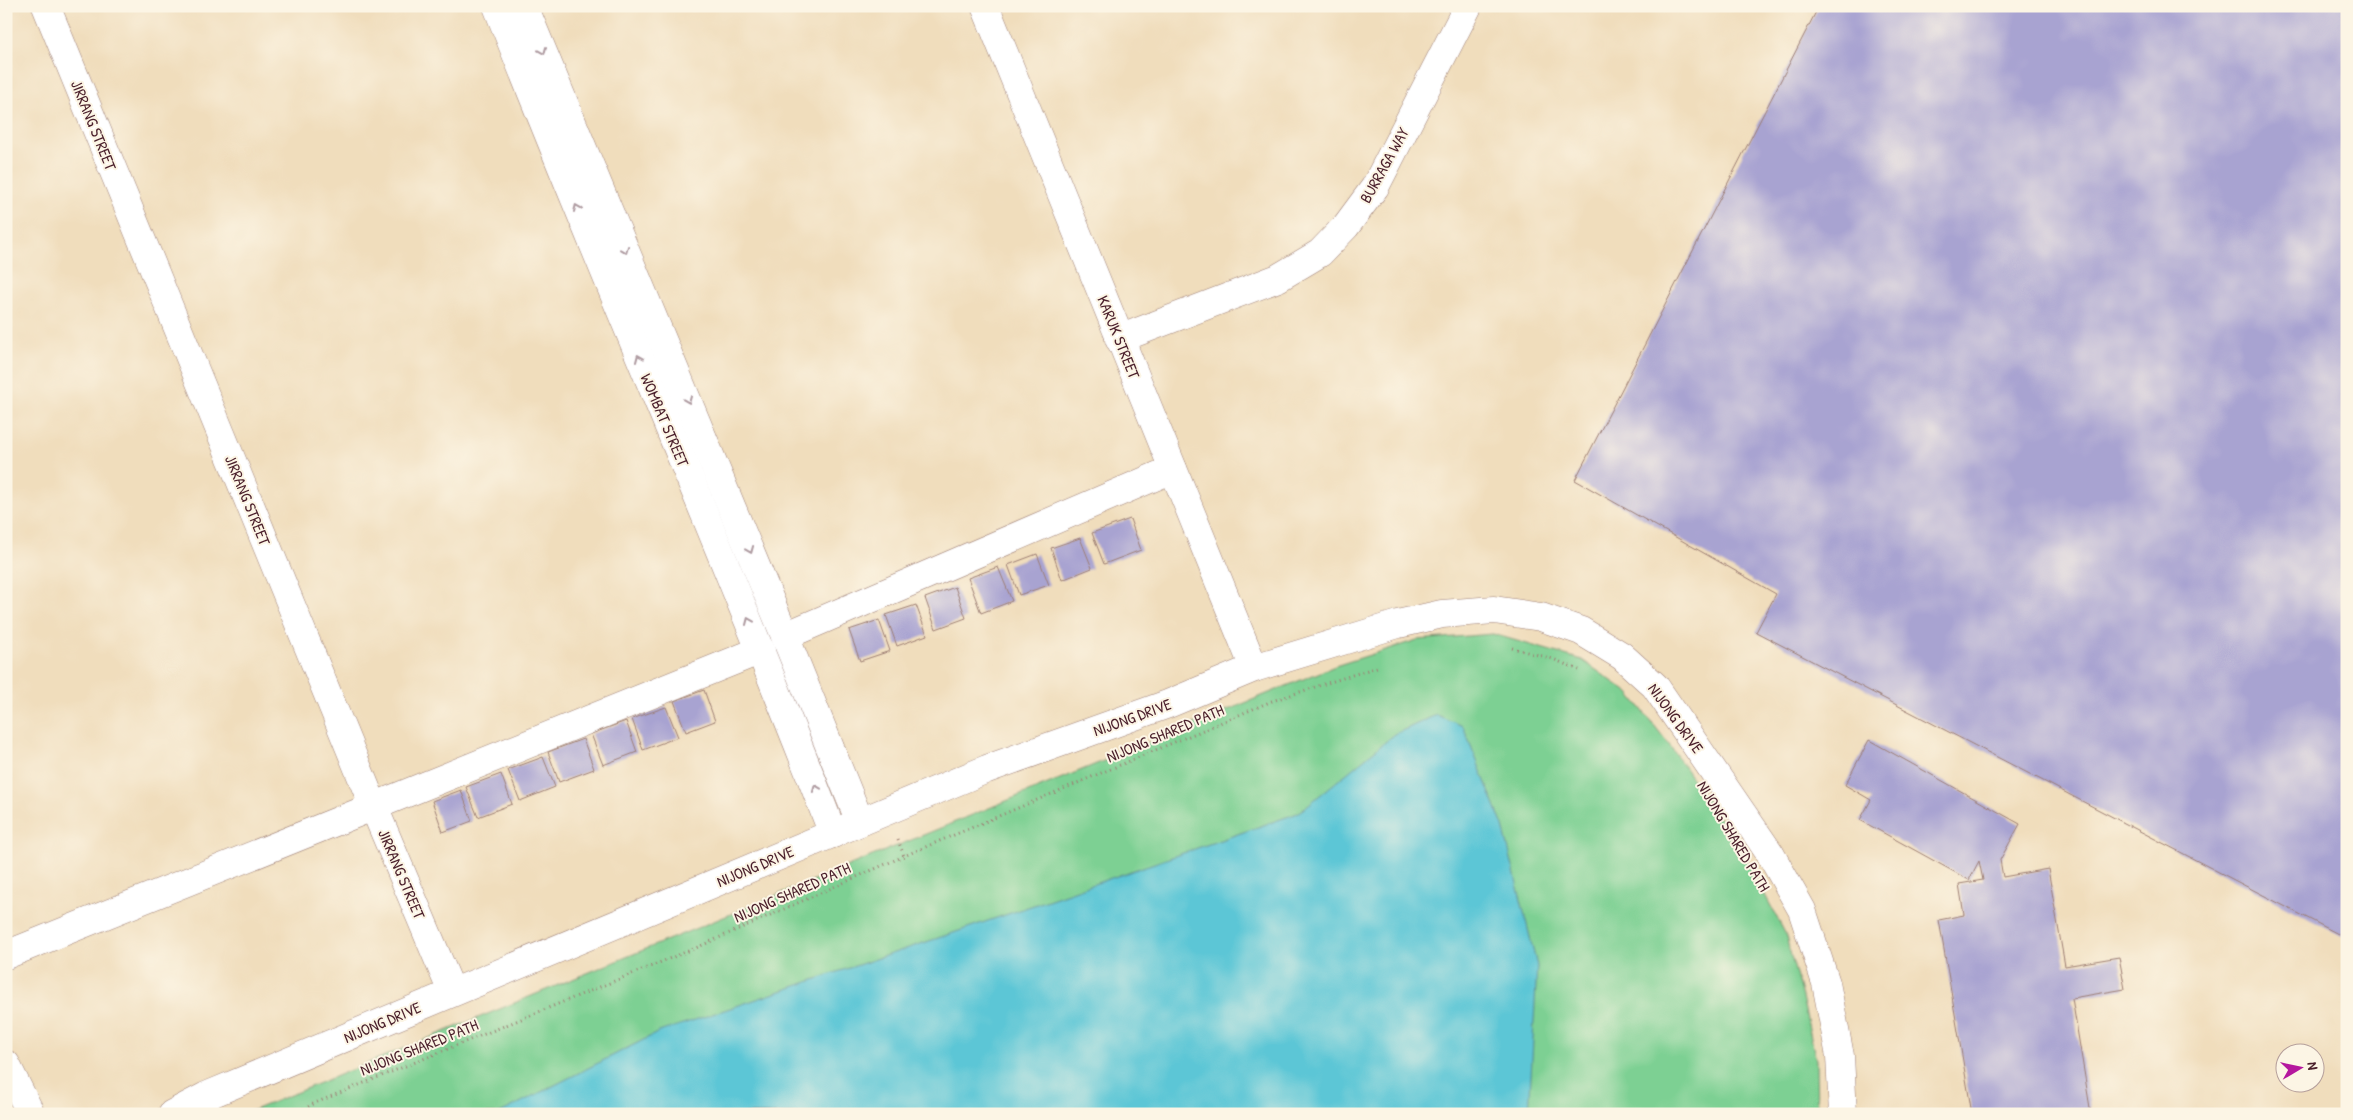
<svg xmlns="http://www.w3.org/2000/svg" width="2353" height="1120" font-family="'Patrick Hand',sans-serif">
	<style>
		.green { fill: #7dd093; stroke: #64785f }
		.water { fill: #5cc6d6; stroke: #537280 }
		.building { fill: #a8a3d1 }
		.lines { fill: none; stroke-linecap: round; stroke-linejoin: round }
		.minor-casing { stroke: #9d7e74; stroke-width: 29 }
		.path { stroke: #9d7e74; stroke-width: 3; stroke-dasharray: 1 4; stroke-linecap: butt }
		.minor { stroke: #fff; stroke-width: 28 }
		.oneway { stroke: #ae9aa0 }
		.labels { text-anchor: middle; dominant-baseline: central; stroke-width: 4; stroke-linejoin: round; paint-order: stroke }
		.street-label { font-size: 16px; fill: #4a1f2b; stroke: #fcf5e5 }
	</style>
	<rect width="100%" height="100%" fill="#fcf5e5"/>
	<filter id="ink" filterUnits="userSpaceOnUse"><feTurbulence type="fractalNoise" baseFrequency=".02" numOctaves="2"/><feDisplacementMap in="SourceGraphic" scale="10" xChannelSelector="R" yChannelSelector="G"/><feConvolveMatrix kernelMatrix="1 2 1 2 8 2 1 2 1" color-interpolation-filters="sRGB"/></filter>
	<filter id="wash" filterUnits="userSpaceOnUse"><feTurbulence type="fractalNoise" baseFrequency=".0096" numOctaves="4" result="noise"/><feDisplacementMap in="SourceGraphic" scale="20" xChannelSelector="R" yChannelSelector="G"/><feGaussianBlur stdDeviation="1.12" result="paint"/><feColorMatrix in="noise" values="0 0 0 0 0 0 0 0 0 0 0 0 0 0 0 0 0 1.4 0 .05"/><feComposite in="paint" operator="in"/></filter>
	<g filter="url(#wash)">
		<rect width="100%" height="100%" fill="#f0ddbc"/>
		<!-- green -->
		<polygon class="green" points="1493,634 1582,660 1629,693 1668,743 1743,853 1785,933 1802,997 1816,1060 1817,1114 244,1114 1335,666 1417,640"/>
		<!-- water -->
		<polygon class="water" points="1436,715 1463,726 1503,826 1537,966 1529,1114 498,1114 659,1032 962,930 1298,813 1395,734"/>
		<g id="blocks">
			<!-- building -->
			<g class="building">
				<polygon points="1819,6 2347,6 2347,927 2342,936 1756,632 1776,594 1575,480"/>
				<polygon points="1130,519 1141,550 1104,564 1092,533"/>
				<polygon points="1080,538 1092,568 1062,580 1051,548"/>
				<polygon points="1037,554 1049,585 1019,595 1008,565"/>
				<polygon points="998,567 1012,601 981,613 968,578"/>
				<polygon points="955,587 966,618 936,629 925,598"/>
				<polygon points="916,605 927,635 897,646 886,615"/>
				<polygon points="879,620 890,651 860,661 849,630"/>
				<polygon points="704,690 715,721 686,732 674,701"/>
				<polygon points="666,707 678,737 643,750 632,719"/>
				<polygon points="626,721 637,752 603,765 591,734"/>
				<polygon points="583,739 594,769 559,782 548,752"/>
				<polygon points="1869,740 2020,824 2000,860 2003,877 2048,869 2065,966 2119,957 2125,989 2072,998 2091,1114 1972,1114 1939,920 1964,915 1959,884 1983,880 1979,861 1969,880 1860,820 1871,800 1845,785"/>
				<polygon points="543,757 555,787 520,801 508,770"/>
				<polygon points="501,774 512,804 478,817 466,787"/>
				<polygon points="461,790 472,821 443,832 432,801"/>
			</g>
		</g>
	</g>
	<g filter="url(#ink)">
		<use href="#blocks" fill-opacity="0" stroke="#9d7e74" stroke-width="1"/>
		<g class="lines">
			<defs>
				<g id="minor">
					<polyline points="46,6 373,805 452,992"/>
					<path d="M 497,6 C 606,283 726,556 833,834"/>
					<polyline points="524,6 785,636 860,822"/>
					<polyline points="985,6 1254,668"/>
					<polyline points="1119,339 1278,278 1320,253 1346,226 1375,187 1468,6"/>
					<polyline points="785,636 1173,469"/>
					<polyline points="6,955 761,650"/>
					<polyline points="6,1064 31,1114"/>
					<polyline points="172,1114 206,1096 987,769 1168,704 1254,668 1398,624 1442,614 1494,610 1541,617 1581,631 1622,656 1655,686 1771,855 1802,910 1826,983 1840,1056 1843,1114"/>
				</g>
			</defs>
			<!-- minor casing -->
			<use href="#minor" class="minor-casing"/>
			<!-- path -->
			<g class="path">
				<polyline points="1512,648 1553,659 1579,670"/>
				<polyline points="898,840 904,856"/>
				<polyline points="295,1114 315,1103 698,947 904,856 1272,701 1377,667"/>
			</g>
			<!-- minor -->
			<use href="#minor" class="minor"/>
		</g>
		<!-- one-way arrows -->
		<defs><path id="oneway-chevron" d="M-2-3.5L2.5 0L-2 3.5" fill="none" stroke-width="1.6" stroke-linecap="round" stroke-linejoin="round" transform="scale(1.25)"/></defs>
		<g class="oneway">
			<use href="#oneway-chevron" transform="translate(543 51) rotate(67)"/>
			<use href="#oneway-chevron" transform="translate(577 208) rotate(-113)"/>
			<use href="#oneway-chevron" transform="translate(625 250) rotate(68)"/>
			<use href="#oneway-chevron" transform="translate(639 358) rotate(-113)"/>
			<use href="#oneway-chevron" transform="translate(688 400) rotate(68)"/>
			<use href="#oneway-chevron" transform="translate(750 550) rotate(68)"/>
			<use href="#oneway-chevron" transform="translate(749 621) rotate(-113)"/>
			<use href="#oneway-chevron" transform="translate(816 788) rotate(-112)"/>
		</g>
	</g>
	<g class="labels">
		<!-- street labels -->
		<g class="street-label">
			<text transform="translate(94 125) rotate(68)">JIRRANG STREET</text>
			<text transform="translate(1384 165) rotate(-61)">BURRAGA WAY</text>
			<text transform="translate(1119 337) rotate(68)">KARUK STREET</text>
			<text transform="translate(665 420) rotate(67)">WOMBAT STREET</text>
			<text transform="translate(248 500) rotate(68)">JIRRANG STREET</text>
			<text transform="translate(1132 717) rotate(-20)">NIJONG DRIVE</text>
			<text transform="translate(1676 718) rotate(54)">NIJONG DRIVE</text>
			<text transform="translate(1165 733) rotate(-23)">NIJONG SHARED PATH</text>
			<text transform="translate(1734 836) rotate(59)">NIJONG SHARED PATH</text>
			<text transform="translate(755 866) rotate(-23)">NIJONG DRIVE</text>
			<text transform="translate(402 874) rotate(67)">JIRRANG STREET</text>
			<text transform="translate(792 892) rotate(-24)">NIJONG SHARED PATH</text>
			<text transform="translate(382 1022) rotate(-23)">NIJONG DRIVE</text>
			<text transform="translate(419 1047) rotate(-22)">NIJONG SHARED PATH</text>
		</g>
	</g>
	<!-- margin -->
	<rect width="2353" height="1120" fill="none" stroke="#fcf5e5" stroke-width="25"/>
	<!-- north arrow -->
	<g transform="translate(2300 1068) rotate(81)"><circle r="24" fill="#fcf5e5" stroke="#b59f9b"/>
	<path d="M0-4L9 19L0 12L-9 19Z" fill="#b5179e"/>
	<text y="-8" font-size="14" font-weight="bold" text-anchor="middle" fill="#4a1f2b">N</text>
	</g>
</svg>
